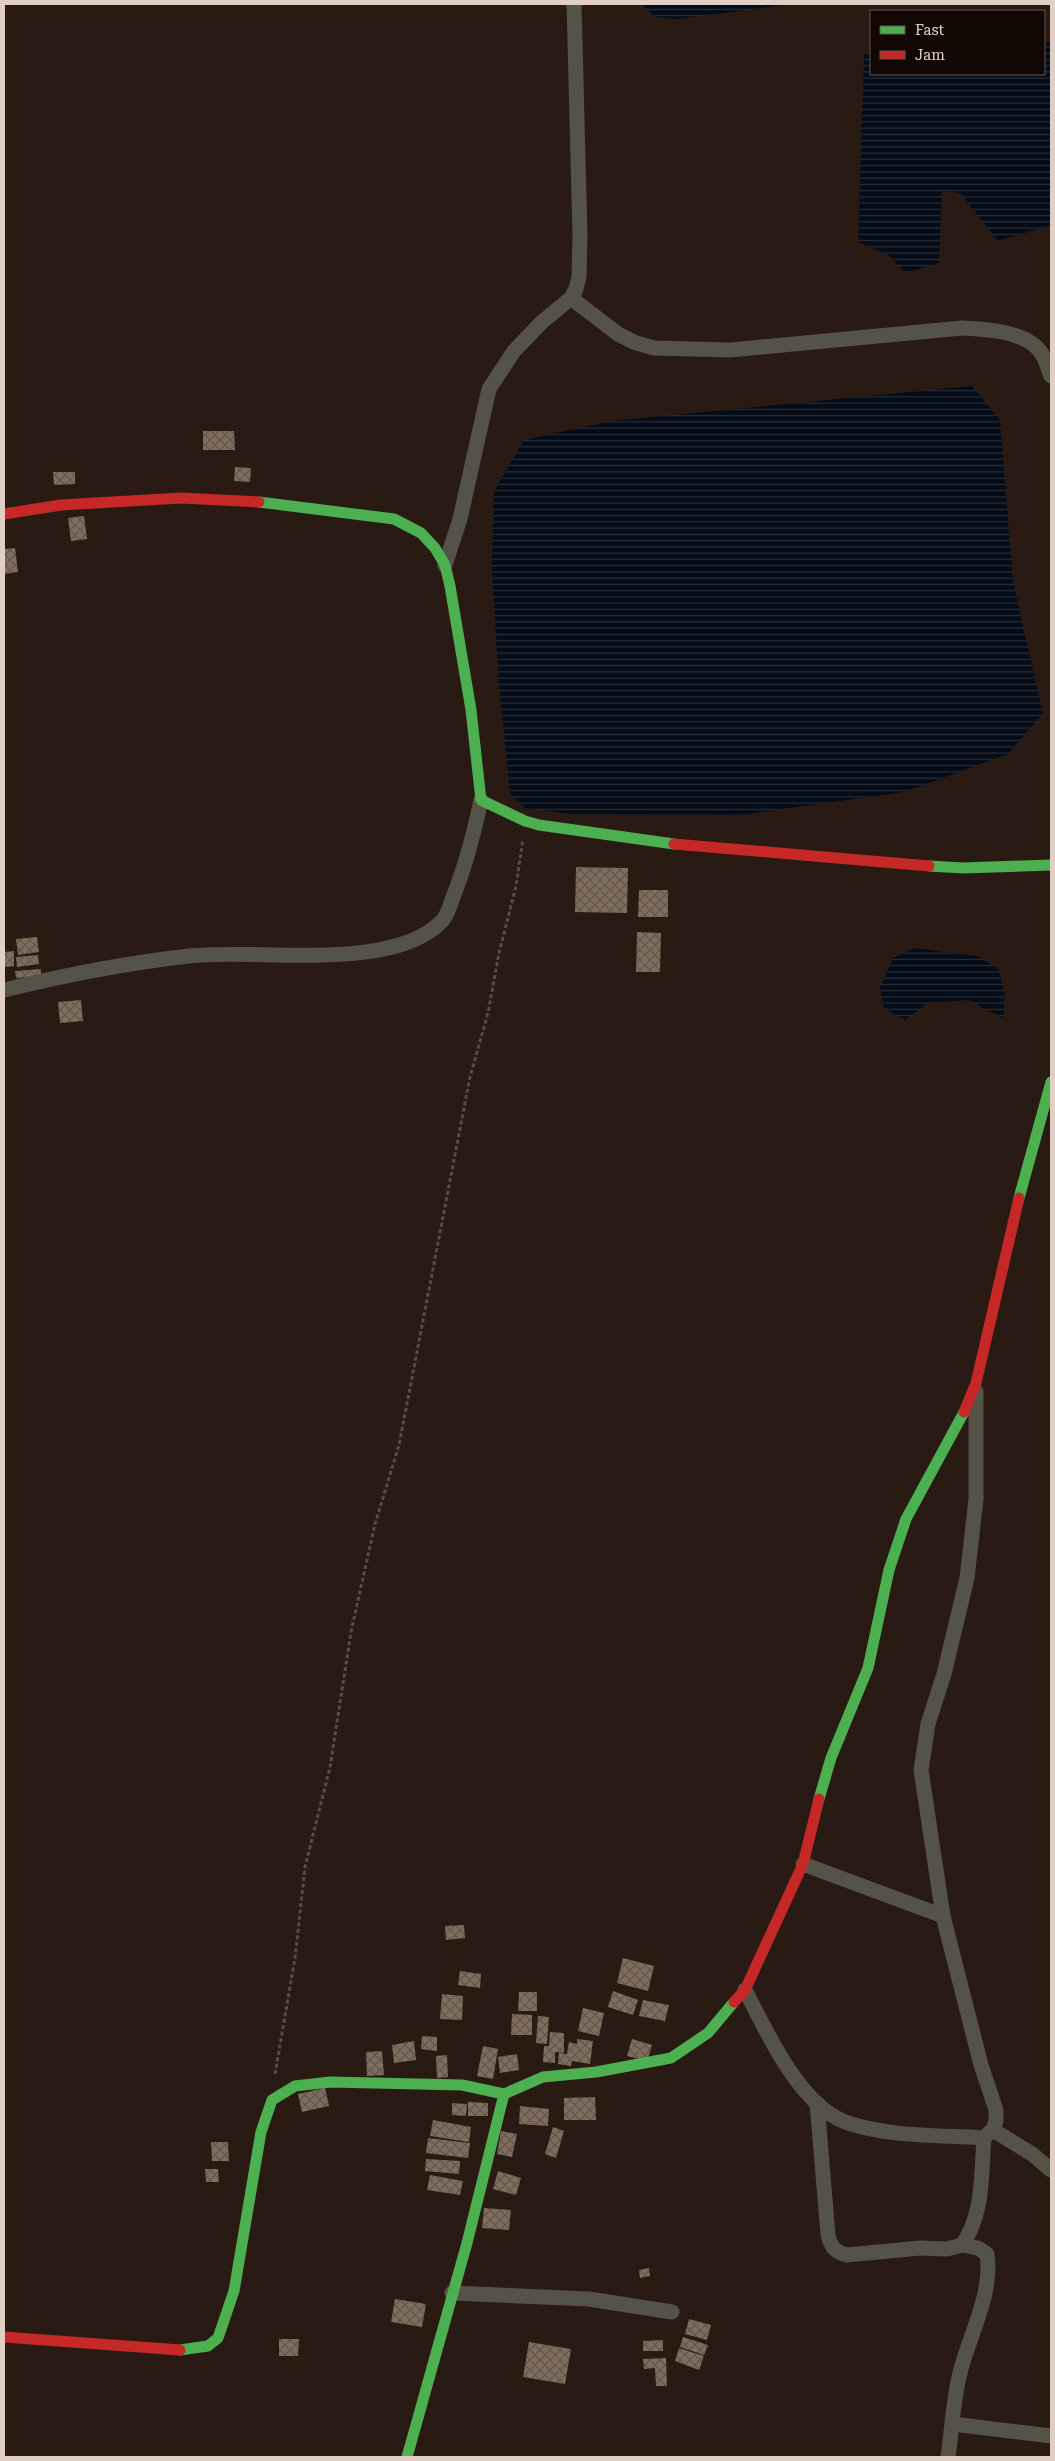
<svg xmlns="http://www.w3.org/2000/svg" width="1055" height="2461" font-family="'Roboto Serif',serif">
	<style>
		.water { fill: url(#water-rules) }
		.building { fill: url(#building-cross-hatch) }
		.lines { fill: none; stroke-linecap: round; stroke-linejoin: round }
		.path { stroke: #544d44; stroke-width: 3; stroke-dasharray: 4 2.5; stroke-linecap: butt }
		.street { stroke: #555247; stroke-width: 15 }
		.fast { stroke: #4caf50; stroke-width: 11 }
		.jam { stroke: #c62828; stroke-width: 11 }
	</style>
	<defs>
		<pattern id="water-rules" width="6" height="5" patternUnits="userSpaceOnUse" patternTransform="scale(1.25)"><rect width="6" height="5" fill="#040c18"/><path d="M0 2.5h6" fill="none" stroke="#282e38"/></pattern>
		<pattern id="building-cross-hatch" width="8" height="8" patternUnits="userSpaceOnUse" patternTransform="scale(1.25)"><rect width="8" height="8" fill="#7f6d5e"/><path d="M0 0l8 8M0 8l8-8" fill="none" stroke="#64584e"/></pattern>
	</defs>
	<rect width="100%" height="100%" fill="#291b13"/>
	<!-- water -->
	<g class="water">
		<polygon points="642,4 792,4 678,19 655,17"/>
		<polygon points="1044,42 1051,42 1051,225 998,241 960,193 942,191 939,263 905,273 890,256 858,242 864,52 871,52 871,74 1044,74"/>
		<polygon points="972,386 1000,420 1013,581 1043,714 1008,754 905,792 739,815 571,814 525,808 510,794 499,685 492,569 494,491 524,440 611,421"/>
		<polygon points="915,948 977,956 999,969 1005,996 1003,1018 968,1000 928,1003 905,1020 884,1008 880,988 893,958"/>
	</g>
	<!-- building -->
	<g class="building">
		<polygon points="203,431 234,431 235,450 203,450"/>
		<polygon points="235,467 251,468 250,482 234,481"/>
		<polygon points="53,472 75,472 75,484 54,485"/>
		<polygon points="84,516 87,539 71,541 68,518"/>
		<polygon points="15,548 18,572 4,574 4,549"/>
		<polygon points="576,867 628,868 627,913 575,912"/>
		<polygon points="639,890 668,890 668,917 638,917"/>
		<polygon points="637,932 661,933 660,972 636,972"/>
		<polygon points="37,937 39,952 18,955 16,939"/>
		<polygon points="14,951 14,966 4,967 4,952"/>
		<polygon points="38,955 39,964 17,967 16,957"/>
		<polygon points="41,969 41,976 16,978 15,971"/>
		<polygon points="81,1000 83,1021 60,1023 58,1002"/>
		<polygon points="464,1925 465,1938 446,1940 445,1926"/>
		<polygon points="623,1958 654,1966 648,1991 617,1983"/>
		<polygon points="460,1971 481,1974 480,1988 458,1985"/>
		<polygon points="613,1991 638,2000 633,2015 608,2007"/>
		<polygon points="519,1992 537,1992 537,2011 518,2011"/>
		<polygon points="442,1994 463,1996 462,2020 440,2019"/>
		<polygon points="643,2000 669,2005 665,2021 639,2016"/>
		<polygon points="583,2008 604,2013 599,2036 578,2031"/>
		<polygon points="512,2014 532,2015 532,2035 511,2035"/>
		<polygon points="538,2016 549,2017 547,2044 536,2043"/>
		<polygon points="550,2032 564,2033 564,2053 555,2052 555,2063 543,2062 544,2046 549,2046"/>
		<polygon points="422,2036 437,2037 437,2051 421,2049"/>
		<polygon points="577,2039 593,2041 590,2064 572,2061 571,2066 558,2064 559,2053 567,2054 569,2042 577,2044"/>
		<polygon points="632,2039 652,2045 647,2061 627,2056"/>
		<polygon points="414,2041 416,2060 394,2063 392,2045"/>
		<polygon points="483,2046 498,2049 493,2079 477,2076"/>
		<polygon points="382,2051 384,2075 367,2076 366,2052"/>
		<polygon points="517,2054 519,2070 500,2073 498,2057"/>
		<polygon points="447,2055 448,2077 437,2078 436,2056"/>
		<polygon points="325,2088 329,2106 302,2112 298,2094"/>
		<polygon points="595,2097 596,2120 564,2120 564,2098"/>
		<polygon points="468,2102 488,2103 488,2116 468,2116"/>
		<polygon points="452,2103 467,2104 466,2116 452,2115"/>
		<polygon points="520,2106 549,2109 548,2126 519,2124"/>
		<polygon points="433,2120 471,2127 469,2142 430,2136"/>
		<polygon points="553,2127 564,2131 556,2158 545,2154"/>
		<polygon points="501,2131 517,2134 512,2157 497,2154"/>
		<polygon points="428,2138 470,2143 468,2158 426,2153"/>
		<polygon points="211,2142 228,2142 229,2161 212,2161"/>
		<polygon points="426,2159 460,2161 459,2174 425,2171"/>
		<polygon points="205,2169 218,2169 219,2182 206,2182"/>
		<polygon points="498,2171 521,2178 516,2195 493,2189"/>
		<polygon points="430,2175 463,2181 460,2195 427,2190"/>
		<polygon points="484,2208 511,2210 509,2230 482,2228"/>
		<polygon points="649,2268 650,2276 640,2278 639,2270"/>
		<polygon points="395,2299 426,2304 422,2327 391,2322"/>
		<polygon points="689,2319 711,2325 707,2340 685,2334"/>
		<polygon points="683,2337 708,2345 704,2355 680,2347"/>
		<polygon points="279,2339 299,2339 298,2356 279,2356"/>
		<polygon points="663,2340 663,2351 643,2351 643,2341"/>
		<polygon points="529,2342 571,2349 565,2384 523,2377"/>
		<polygon points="679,2348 704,2356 699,2370 675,2361"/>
		<polygon points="666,2358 667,2386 656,2386 655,2368 644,2369 643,2359"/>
	</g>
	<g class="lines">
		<!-- path -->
		<polyline class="path" points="275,2074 295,1958 305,1867 330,1767 351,1632 375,1524 399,1445 470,1077 488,1013 499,953 516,886 523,839"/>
		<!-- street -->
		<g class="street">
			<path d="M 571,298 L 618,334 L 636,343 L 654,348 L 730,350 L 962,328 C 985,329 1028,331 1042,354 C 1046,360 1048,369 1051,376"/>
			<polyline points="445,565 460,519 489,389 514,351 542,322 571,298 576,289 579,277 580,235 574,4"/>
			<path d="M 4,990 C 65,975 127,963 189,956 C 257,948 393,973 442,921 C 448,915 450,905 453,897 C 466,865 474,833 481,800"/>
			<polyline points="976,1391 976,1499 967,1578 944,1674 928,1724 921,1770 943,1916 981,2065 996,2110 996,2121 993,2130 1032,2154 1051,2170"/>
			<polyline points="803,1864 943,1916"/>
			<path d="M 745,1990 C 767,2032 801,2110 851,2124 C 894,2137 940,2135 984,2138"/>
			<path d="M 817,2103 L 828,2235 C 831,2247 835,2252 847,2255 L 920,2248 L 947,2249 L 962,2245 L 978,2248 L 987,2254 C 993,2295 969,2335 960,2373 C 953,2400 952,2430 948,2457"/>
			<path d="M 962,2245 C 984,2214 981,2174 984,2138 L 991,2131"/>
			<polyline points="452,2293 589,2299 672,2312"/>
			<polyline points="953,2424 1051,2436"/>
		</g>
		<!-- fast -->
		<g class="fast">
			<polyline points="259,502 394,519 421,533 435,548 445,565 450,586 471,710 481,800 525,821 539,825 674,844"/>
			<polyline points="929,866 963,868 1051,865"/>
			<polyline points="1019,1198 1051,1082"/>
			<polyline points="819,1799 831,1758 868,1668 889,1570 906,1519 964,1412"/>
			<polyline points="180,2350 208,2346 218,2338 234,2291 261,2132 272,2100 295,2086 330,2082 462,2085 504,2094"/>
			<polyline points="407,2457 467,2243 504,2094 543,2077 596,2072 671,2058 708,2033 734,2002"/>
		</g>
		<!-- jam -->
		<g class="jam">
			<polyline points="4,514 61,505 181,498 259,502"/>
			<polyline points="674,844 929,866"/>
			<polyline points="964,1412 976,1383 1019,1198"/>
			<polyline points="734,2002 745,1990 803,1864 819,1799"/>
			<polyline points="4,2337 180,2350"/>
		</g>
	</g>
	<!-- border -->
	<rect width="1055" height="2461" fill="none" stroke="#e1cfc6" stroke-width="10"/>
	<!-- legend -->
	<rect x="870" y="10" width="175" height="65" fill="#120703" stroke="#655751"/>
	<rect x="880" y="26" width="25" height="8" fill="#4caf50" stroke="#655751"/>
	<text x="915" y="35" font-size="15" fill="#e1cfc6">Fast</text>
	<rect x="880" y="51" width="25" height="8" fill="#c62828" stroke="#655751"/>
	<text x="915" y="60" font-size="15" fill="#e1cfc6">Jam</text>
</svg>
